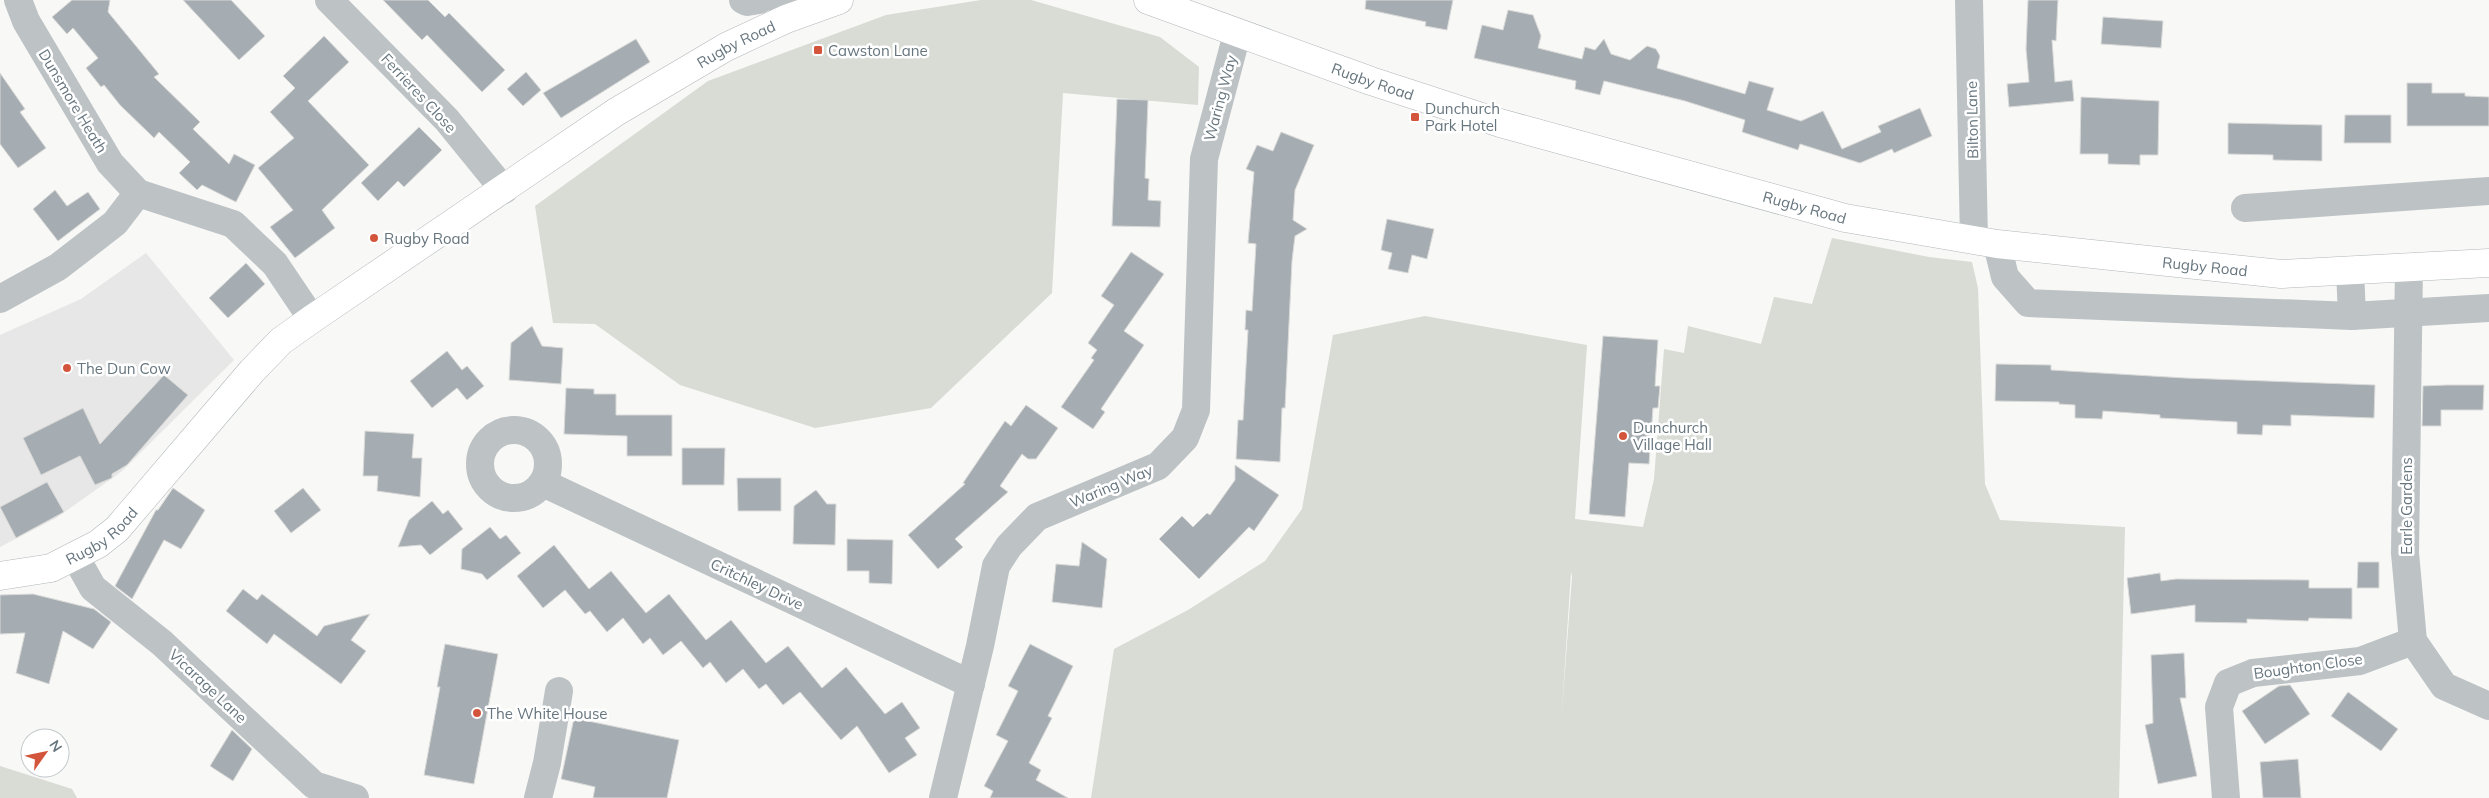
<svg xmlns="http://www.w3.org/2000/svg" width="2489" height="798" font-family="Mulish,sans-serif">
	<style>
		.built { fill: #e6e7e6 }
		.green { fill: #d8dcd5; fill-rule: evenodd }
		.building { fill: #a5adb2; stroke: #dadad8 }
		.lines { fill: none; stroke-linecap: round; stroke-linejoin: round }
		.primary-casing { stroke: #b1b7ba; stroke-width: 29 }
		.minor { stroke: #bdc2c5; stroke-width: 28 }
		.tertiary { stroke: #bdc2c5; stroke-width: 28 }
		.primary { stroke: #fff; stroke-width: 28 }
		.poi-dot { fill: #d3553b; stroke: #fff; stroke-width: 2 }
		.labels { text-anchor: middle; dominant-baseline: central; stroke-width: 5; stroke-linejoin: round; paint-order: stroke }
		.street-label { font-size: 15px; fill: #66757e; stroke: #fff }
		.poi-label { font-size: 15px; fill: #66757e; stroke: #fff; text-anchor: start }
	</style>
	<rect width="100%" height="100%" fill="#f8f8f6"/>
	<!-- built -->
	<polygon class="built" points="146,253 234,360 121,472 56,518 0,547 0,335 81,299"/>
	<!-- green -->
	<g class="green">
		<polygon points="981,0 1031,0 1160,37 1199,67 1198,105 1063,93 1052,293 931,408 815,428 680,385 595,324 553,323 535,206 708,81 886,15"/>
		<path d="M 1832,238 L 1929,257 L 1972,262 L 1978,288 L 1985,484 L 2000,520 L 2125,527 L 2119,798 L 1091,798 L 1114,649 L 1188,610 L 1265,561 L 1302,509 L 1333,335 L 1425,316 L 1587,345 L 1575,519 L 1643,527 L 1654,479 L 1664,349 L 1684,353 L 1688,326 L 1761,344 L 1774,297 L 1812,304 ZM 1571,572 L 1572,577 L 1562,710 L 1562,709 Z"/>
		<polygon points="0,766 72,789 77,798 0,798"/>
	</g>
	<!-- building -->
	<g class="building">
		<polygon points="72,0 110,0 108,12 159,74 154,77 200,122 193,129 229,164 234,154 255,165 236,202 202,185 197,190 179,173 190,162 159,132 154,138 120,105 104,85 101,87 86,68 98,58 73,28 67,34 52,17"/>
		<polygon points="183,0 231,0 265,36 239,60"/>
		<polygon points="383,0 428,0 445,17 449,13 505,70 482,92 427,35 422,40"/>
		<polygon points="1366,0 1453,0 1447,30 1425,26 1426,22 1365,9"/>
		<polygon points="2028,0 2058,0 2056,41 2052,40 2055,82 2072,80 2074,101 2009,107 2007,84 2029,82 2026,49"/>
		<polygon points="1508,10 1533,15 1541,36 1538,48 1582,59 1585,47 1595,50 1604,39 1611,54 1630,60 1647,46 1656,49 1660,56 1657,68 1745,94 1749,81 1774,88 1767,110 1801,121 1823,111 1842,149 1881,132 1878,126 1920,108 1932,136 1894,153 1892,149 1860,163 1800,144 1798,150 1742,132 1745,120 1685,101 1604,81 1600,95 1575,89 1576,81 1474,58 1482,25 1503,30"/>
		<polygon points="2103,17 2163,21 2161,48 2101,44"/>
		<polygon points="324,36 349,62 308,101 369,165 322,210 335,228 295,258 270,227 293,210 258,168 294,138 270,112 295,88 283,76"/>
		<polygon points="636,39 650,62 561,118 543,93"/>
		<polygon points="526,72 541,90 523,106 507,89"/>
		<polygon points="0,73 25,109 20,112 46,148 18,168 0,144"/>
		<polygon points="2407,83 2432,83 2432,93 2465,93 2465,96 2489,97 2489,126 2407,126"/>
		<polygon points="2081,97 2159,101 2158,155 2140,155 2140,165 2108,164 2108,154 2080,154"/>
		<polygon points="1117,99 1148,100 1145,178 1149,179 1148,200 1161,201 1160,227 1112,226"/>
		<polygon points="2345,115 2391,115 2391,143 2344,143"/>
		<polygon points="2228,123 2322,125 2322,161 2273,160 2273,155 2228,154"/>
		<polygon points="419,127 442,150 404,187 398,181 378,201 361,183"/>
		<polygon points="1281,132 1314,145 1295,190 1293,220 1307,229 1295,236 1292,261 1285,408 1282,408 1280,462 1236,459 1238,420 1243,420 1248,330 1245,330 1246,310 1252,311 1256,244 1248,243 1254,172 1246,169 1257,145 1273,151"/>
		<polygon points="55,190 67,206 88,192 100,209 58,241 33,209"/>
		<polygon points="1387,219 1434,229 1427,259 1412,255 1408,273 1388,269 1392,253 1381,250"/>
		<polygon points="1131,252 1164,274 1124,331 1144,345 1101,409 1105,412 1093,429 1061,407 1094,360 1091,358 1097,350 1088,343 1114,305 1101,296"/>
		<polygon points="246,263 265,284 228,318 209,298"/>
		<polygon points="532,326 542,346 563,348 561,384 509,380 511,343"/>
		<polygon points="1603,336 1658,340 1655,386 1660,386 1658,408 1653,408 1649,464 1629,463 1625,517 1589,514"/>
		<polygon points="447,351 462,370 467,366 484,386 467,400 457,388 432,408 410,381"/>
		<polygon points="1996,364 2051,365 2051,370 2185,378 2375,385 2374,418 2291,415 2291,426 2263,425 2262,435 2237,434 2237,422 2160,418 2160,415 2103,411 2102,419 2075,418 2075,405 2059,404 2059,402 1995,401"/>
		<polygon points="164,375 188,395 127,465 112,474 112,478 95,485 80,456 41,475 23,438 83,408 100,444"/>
		<polygon points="2447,385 2484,385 2483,410 2441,410 2441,426 2422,426 2423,386"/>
		<polygon points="566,388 594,389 594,394 616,394 616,415 672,415 672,456 627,456 627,436 564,434"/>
		<polygon points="1026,405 1058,428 1036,459 1028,459 1022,454 1000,486 1008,492 955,539 963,547 938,569 908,535 965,484 963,483 1005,421 1011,426"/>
		<polygon points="365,431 414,434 412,458 422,458 420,497 377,491 378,476 363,476"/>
		<polygon points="682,448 725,448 724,485 682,485"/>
		<polygon points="1235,465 1279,495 1254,531 1249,527 1199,579 1159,539 1182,516 1193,527 1207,513 1210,515 1235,480"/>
		<polygon points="737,478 781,478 781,511 738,511"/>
		<polygon points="47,482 64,512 16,538 0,507"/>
		<polygon points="173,488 205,510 181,549 164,540 132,599 115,586 156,510 158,510"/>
		<polygon points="303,488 321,510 291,533 274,511"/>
		<polygon points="816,490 827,504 836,504 835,545 793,544 794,506"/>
		<polygon points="432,501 443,514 448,510 463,529 430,555 421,545 398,547 409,520"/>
		<polygon points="490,527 500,539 506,535 521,553 487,580 482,574 461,569 462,549"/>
		<polygon points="847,539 893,540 892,584 869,583 869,571 847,571"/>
		<polygon points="1082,542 1107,559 1102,608 1052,602 1056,564 1079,566"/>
		<polygon points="554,545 589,589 611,571 646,613 669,594 706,640 731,620 766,663 788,646 822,688 846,667 885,714 902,702 920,728 905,738 917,755 889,773 857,726 841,740 800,692 783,705 766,684 759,689 743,669 726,683 710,662 703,668 681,641 663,655 650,638 643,644 623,618 607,632 590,611 585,614 565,590 543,608 517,576"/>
		<polygon points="2358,562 2379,562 2379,588 2357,588"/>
		<polygon points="2160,573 2161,581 2176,579 2309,580 2309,588 2352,588 2352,619 2309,618 2308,621 2247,619 2247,623 2195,622 2195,605 2131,614 2127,578"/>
		<polygon points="243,589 257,600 262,594 317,636 324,626 370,614 351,640 366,651 341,684 274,634 267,644 226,611"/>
		<polygon points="33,594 94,609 111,622 93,649 63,631 49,684 16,673 25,633 0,634 0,595"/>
		<polygon points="445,644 498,654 474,784 424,775 440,687 437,687"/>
		<polygon points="1030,644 1073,666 1048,716 1052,718 1029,763 1041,770 1036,780 1068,798 990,798 993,791 984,786 1008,741 996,735 1018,691 1008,686"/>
		<polygon points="2184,653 2186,698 2180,698 2197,776 2158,784 2145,725 2153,723 2151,655"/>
		<polygon points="2290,685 2310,714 2265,744 2242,711 2279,686"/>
		<polygon points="2348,692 2398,729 2381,751 2331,716"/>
		<polygon points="574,718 679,740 667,798 593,798 595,787 561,779"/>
		<polygon points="232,730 252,749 233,781 210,766"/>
		<polygon points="2298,759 2301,798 2263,798 2260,762"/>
	</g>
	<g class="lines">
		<defs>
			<g id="primary">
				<path id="s1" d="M 1148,0 L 1371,81 L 1500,123 L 1845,218 L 1997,244 L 2281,274 L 2489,263"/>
				<path id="s2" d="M 0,576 L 51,568 L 98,544 L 117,529 L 252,371 L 281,341 L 312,319 L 616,112 L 726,47 L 786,19 L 839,0"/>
			</g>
		</defs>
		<!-- primary casing -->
		<use href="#primary" class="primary-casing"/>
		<!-- minor -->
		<g class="minor">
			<polyline points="18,0 26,21 110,163 138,193"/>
			<polyline points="329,0 447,120 504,190"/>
			<polyline points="743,0 747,2 759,0"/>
			<polyline points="1969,0 1974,240"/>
			<polyline points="2245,208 2489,191"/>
			<polyline points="1997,244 2005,277 2028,303 2352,316 2489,308"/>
			<polyline points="2409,267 2405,553 2413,641 2444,686 2489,706"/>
			<polyline points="2350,270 2352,316"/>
			<polyline points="0,299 58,267 115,223 138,193 233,224 275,264 312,319"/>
			<circle cx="514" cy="464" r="34"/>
			<polyline points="543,483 971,684"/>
			<polyline points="75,556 93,588 162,643 314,785 355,798"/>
			<polyline points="538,798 547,763 559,691"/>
			<polyline points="943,798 980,646 996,566 1009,546 1037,517 1158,466 1185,438 1196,410 1204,159 1237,34"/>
			<polyline points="2226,798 2219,707 2228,683 2253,673 2360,661 2413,641"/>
		</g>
		<!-- tertiary -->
		<polyline class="tertiary" points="780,0 786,19"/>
		<!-- primary -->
		<use href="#primary" class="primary"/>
	</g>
	<!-- markers -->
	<g class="poi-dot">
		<rect x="813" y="45" width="10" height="10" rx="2.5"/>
		<rect x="1410" y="112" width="10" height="10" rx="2.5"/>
		<circle cx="374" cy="238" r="5"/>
		<circle cx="67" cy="368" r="5"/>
		<circle cx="1623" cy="436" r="5"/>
		<circle cx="477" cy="713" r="5"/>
	</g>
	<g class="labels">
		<!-- street labels -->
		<g class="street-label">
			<text stroke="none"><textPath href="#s2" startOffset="922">Rugby Road</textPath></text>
			<text stroke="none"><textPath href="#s1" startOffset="239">Rugby Road</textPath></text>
			<text transform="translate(419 93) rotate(47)">Ferrieres Close</text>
			<text transform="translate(1220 98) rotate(-75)">Waring Way</text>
			<text transform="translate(73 101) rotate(59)">Dunsmore Heath</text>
			<text transform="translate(1972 120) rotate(-91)">Bilton Lane</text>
			<text stroke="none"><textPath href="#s1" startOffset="689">Rugby Road</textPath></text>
			<text stroke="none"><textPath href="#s1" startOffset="1094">Rugby Road</textPath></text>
			<text transform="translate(1111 486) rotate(-23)">Waring Way</text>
			<text transform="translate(2406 506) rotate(-90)">Earle Gardens</text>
			<text stroke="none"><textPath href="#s2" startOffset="112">Rugby Road</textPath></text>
			<text transform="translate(757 584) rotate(25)">Critchley Drive</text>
			<text transform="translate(2308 666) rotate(-8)">Boughton Close</text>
			<text transform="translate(208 686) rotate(43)">Vicarage Lane</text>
		</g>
		<!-- poi labels -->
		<g class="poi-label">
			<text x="828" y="50">Cawston Lane</text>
			<text x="1425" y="108">Dunchurch<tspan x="1425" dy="17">Park Hotel</tspan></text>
			<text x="384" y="238">Rugby Road</text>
			<text x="77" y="368">The Dun Cow</text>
			<text x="1633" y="427">Dunchurch<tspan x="1633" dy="17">Village Hall</tspan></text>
			<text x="487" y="713">The White House</text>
		</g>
	</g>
	<!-- north arrow -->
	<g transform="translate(45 753) rotate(57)"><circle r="24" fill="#ffffff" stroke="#c2c8cb"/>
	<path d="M0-4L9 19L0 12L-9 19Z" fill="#d3553b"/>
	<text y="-8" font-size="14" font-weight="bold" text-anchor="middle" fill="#66757e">N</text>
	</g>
</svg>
